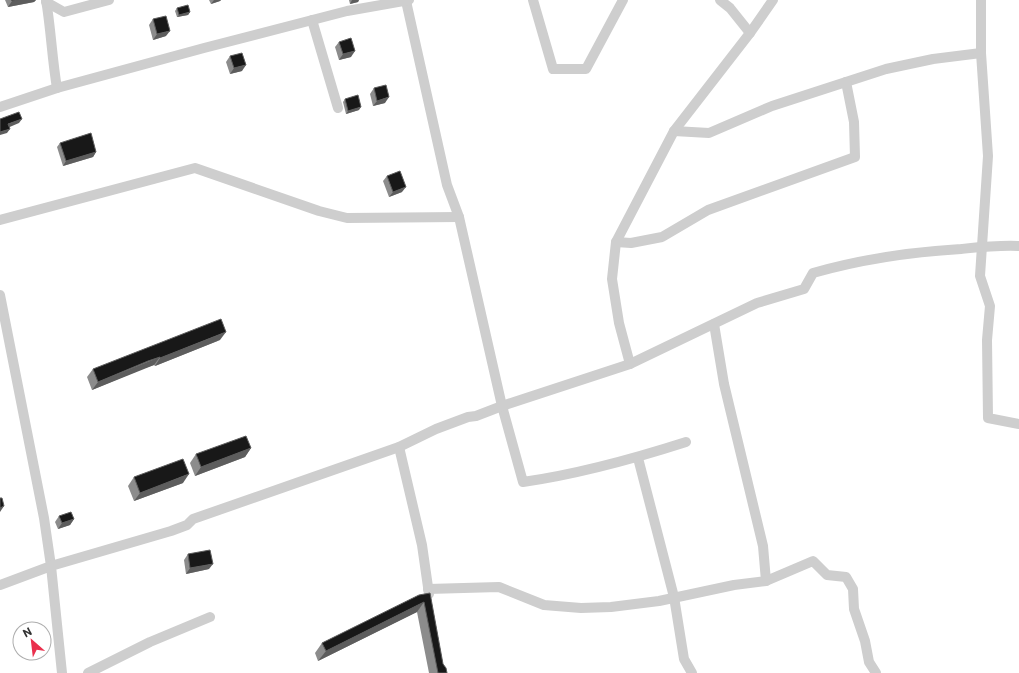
<svg xmlns="http://www.w3.org/2000/svg" width="1019" height="673" font-family="Commissioner,sans-serif">
	<style>
		.lines { fill: none; stroke-linecap: round; stroke-linejoin: round }
		.minor { stroke: #cecece; stroke-width: 10 }
		.wall { fill: #8c8c8c }
		.shaded-wall { fill: #5d5d5d }
		.building { fill: #181818; stroke: #5d5d5d }
	</style>
	<rect width="100%" height="100%" fill="#fff"/>
	<g class="lines">
		<!-- minor -->
		<g class="minor">
			<path d="M 46,0 C 51,29 52,59 57,88"/>
			<polyline points="533,0 553,69 586,69 623,0"/>
			<polyline points="720,0 730,8 750,33"/>
			<polyline points="981,0 981,53 988,156 980,276 990,306 987,340 988,418 1019,424"/>
			<path d="M 406,1 L 447,185 L 459,217 L 502,406 L 523,482 C 579,474 633,459 686,442"/>
			<polyline points="46,2 64,12 109,0"/>
			<polyline points="312,20 338,108"/>
			<polyline points="0,107 57,88 204,48 347,11 409,0"/>
			<polyline points="674,131 709,133 772,106 886,69 933,59 981,53"/>
			<polyline points="0,220 195,168 319,211 347,218 459,217"/>
			<polyline points="616,242 631,243 662,237 708,210 855,157 854,122 846,82"/>
			<polyline points="0,295 44,518 51,566 0,585"/>
			<polyline points="630,364 619,323 612,279 616,242 674,131 750,33 773,0"/>
			<polyline points="399,447 422,545 429,594"/>
			<polyline points="638,458 674,597 684,659 692,673"/>
			<polyline points="766,581 813,561 827,575 846,577 853,589 854,609 865,641 869,662 876,673"/>
			<polyline points="428,589 499,587 544,605 581,608 611,607 659,601 734,585 766,581 763,546 724,384 714,324"/>
			<path d="M 62,673 L 51,566 L 171,531 L 187,525 L 193,519 L 399,447 L 436,429 L 468,417 L 476,416 L 502,406 L 630,364 L 757,303 L 804,289 L 813,273 C 862,259 911,252 961,249 C 981,247 999,245 1019,246"/>
			<polyline points="88,673 150,642 210,617"/>
		</g>
	</g>
	<!-- wall -->
	<g class="wall">
		<polygon points="5,0 36,0 34,2 8,7"/>
		<polygon points="209,0 221,0 220,1 211,4"/>
		<polygon points="349,0 359,0 358,2 350,4"/>
		<polygon points="177,8 190,12 188,15 177,17 175,11"/>
		<polygon points="153,19 166,36 153,40 149,25"/>
		<polygon points="339,42 351,57 339,60 335,47"/>
		<polygon points="230,56 242,71 230,74 226,62"/>
		<polygon points="374,88 385,103 373,106 370,94"/>
		<polygon points="345,99 359,110 346,114 343,102"/>
		<polygon points="60,143 96,152 93,157 63,166 57,147"/>
		<polygon points="387,176 402,192 389,197 383,181"/>
		<polygon points="220,340 155,366 154,365 142,369 92,390 87,377 93,369"/>
		<polygon points="251,448 245,457 195,476 190,463 196,454"/>
		<polygon points="134,477 183,483 134,501 128,486"/>
		<polygon points="59,516 74,519 70,525 58,529 55,522"/>
		<polygon points="188,554 209,569 186,574 184,560"/>
		<polygon points="430,593 443,664 447,673 429,673 417,612 318,661 315,653 322,643"/>
	</g>
	<!-- shaded-wall -->
	<g class="shaded-wall">
		<polygon points="19,0 36,0 34,2 8,7 12,1"/>
		<polygon points="214,0 221,0 220,1 211,4"/>
		<polygon points="352,0 359,0 358,2 350,4"/>
		<polygon points="190,12 188,15 177,17 179,15"/>
		<polygon points="170,31 166,36 153,40 157,34"/>
		<polygon points="355,51 351,57 339,60 343,54"/>
		<polygon points="246,65 242,71 230,74 234,68"/>
		<polygon points="389,97 385,103 373,106 377,101"/>
		<polygon points="361,107 359,110 346,114 348,111"/>
		<polygon points="22,119 19,123 5,129 8,124"/>
		<polygon points="10,129 7,133 0,135 0,132"/>
		<polygon points="96,152 93,157 63,166 66,161"/>
		<polygon points="406,187 402,192 389,197 393,192"/>
		<polygon points="226,332 220,340 155,366 160,358"/>
		<polygon points="160,357 154,365 92,390 98,382"/>
		<polygon points="251,448 245,457 195,476 201,467"/>
		<polygon points="189,474 183,483 134,501 140,493"/>
		<polygon points="4,506 0,512 0,508"/>
		<polygon points="74,519 70,525 58,529 62,523"/>
		<polygon points="213,564 209,569 186,574 190,568"/>
		<polygon points="424,602 417,612 318,661 326,651"/>
	</g>
	<!-- building -->
	<g class="building">
		<polygon points="11,0 19,0 12,1"/>
		<polygon points="188,5 190,12 179,15 177,8"/>
		<polygon points="166,16 170,31 157,34 153,19"/>
		<polygon points="351,38 355,51 343,54 339,42"/>
		<polygon points="242,53 246,65 234,68 230,56"/>
		<polygon points="386,85 389,97 377,101 374,88"/>
		<polygon points="358,95 361,107 348,111 345,99"/>
		<polygon points="19,112 22,119 8,124 10,129 0,132 0,119"/>
		<polygon points="91,133 96,152 66,161 60,143"/>
		<polygon points="400,171 406,187 393,192 387,176"/>
		<polygon points="221,319 226,332 160,358 160,357 148,361 98,382 93,369"/>
		<polygon points="246,436 251,448 201,467 196,454"/>
		<polygon points="183,459 189,474 140,493 134,477"/>
		<polygon points="0,498 2,498 4,506 0,508"/>
		<polygon points="71,512 74,519 62,523 59,516"/>
		<polygon points="210,550 213,564 190,568 188,554"/>
		<polygon points="430,593 443,664 446,668 447,673 438,673 424,602 326,651 322,643 419,595"/>
	</g>
	<!-- north arrow -->
	<g transform="translate(32 641) rotate(332)"><circle r="19" fill="#ffffff" stroke="#adadad"/>
	<path d="M0-3L7 15L0 10L-7 15Z" fill="#ea304d"/>
	<text y="-6" font-size="11" font-weight="bold" text-anchor="middle" fill="#313131">N</text>
	</g>
</svg>
